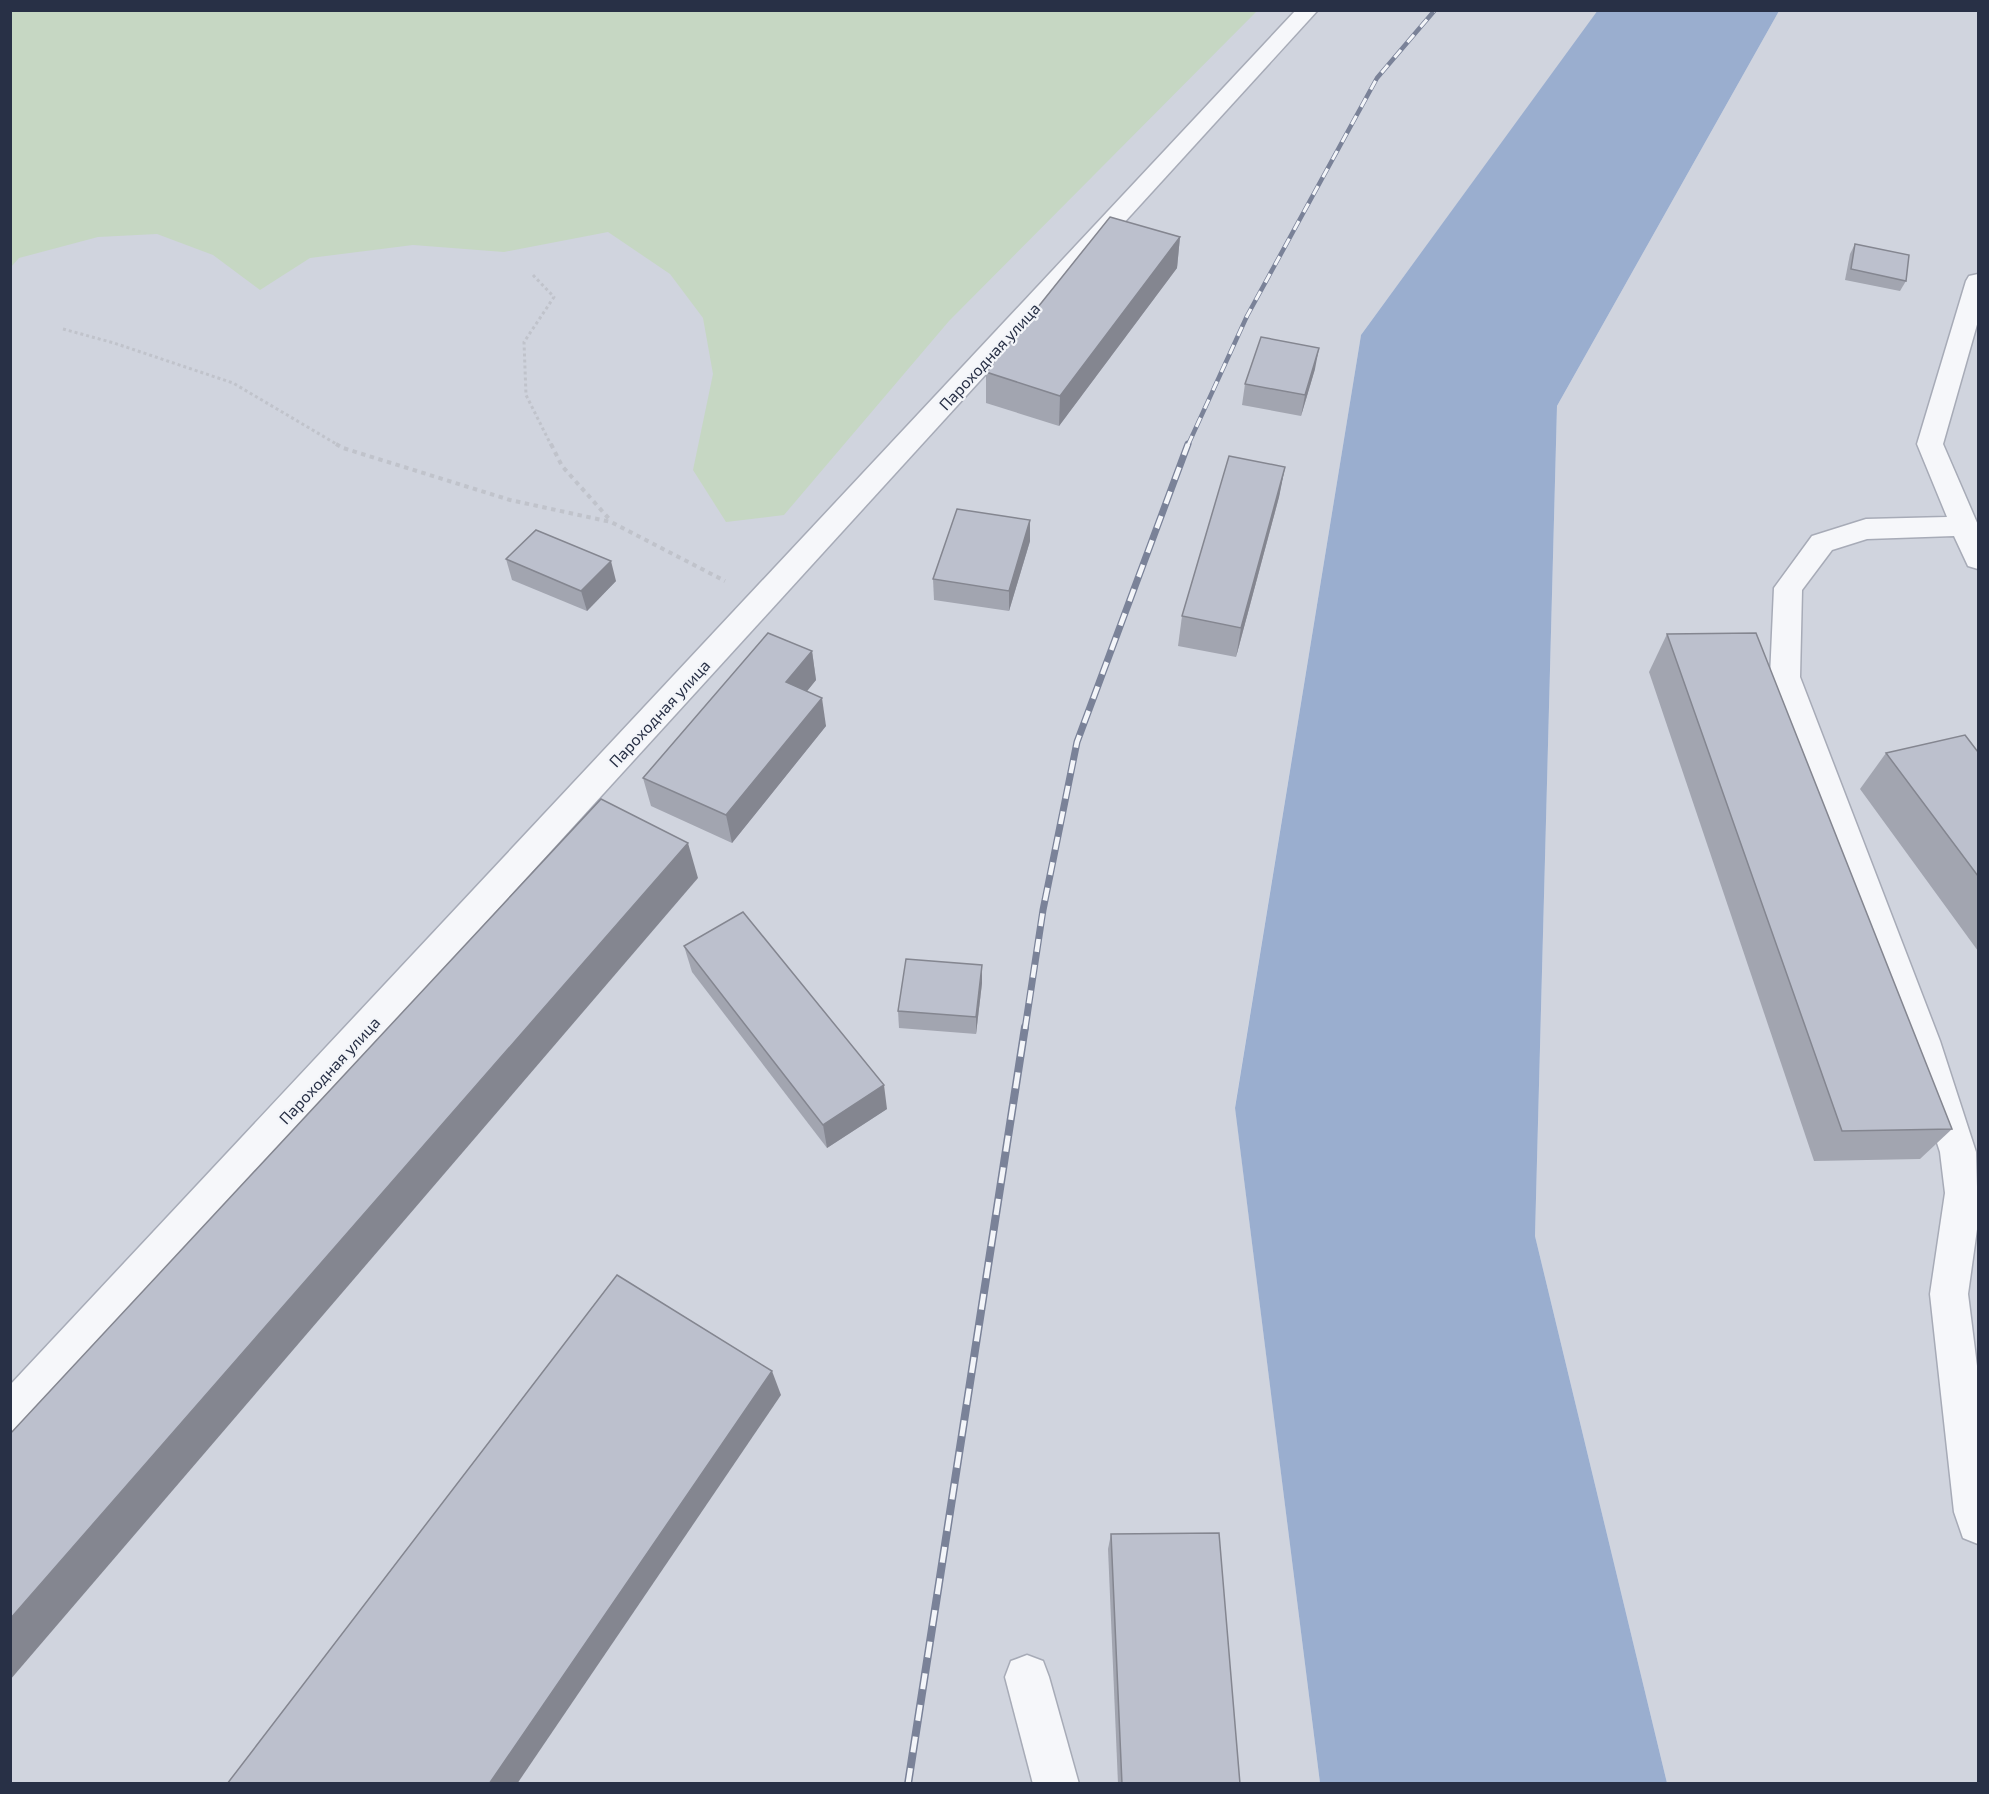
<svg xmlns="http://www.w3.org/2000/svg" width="1989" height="1794" font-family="'Exo 2',sans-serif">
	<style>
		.built { fill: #d0d4de }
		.green { fill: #c6d7c3 }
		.water { fill: #9aaecf }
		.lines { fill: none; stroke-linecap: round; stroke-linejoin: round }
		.minor-casing { stroke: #a7abb7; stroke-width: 3 }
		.path-far1 { stroke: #c0c3cb; stroke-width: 3; stroke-dasharray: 3 3; stroke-linecap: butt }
		.path { stroke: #c0c3cb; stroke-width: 4; stroke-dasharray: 4.5 4.5; stroke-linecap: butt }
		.minor { fill: #f6f7fa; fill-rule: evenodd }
		.rail-far2-casing { stroke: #7a8298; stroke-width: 4.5 }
		.rail-far1-casing { stroke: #7a8298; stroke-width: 7 }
		.rail-casing { stroke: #7a8298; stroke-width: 8 }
		.rail-far2 { stroke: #f3f5f9; stroke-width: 3; stroke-dasharray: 10; stroke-linecap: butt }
		.rail-far1 { stroke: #f3f5f9; stroke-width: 4.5; stroke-dasharray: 13; stroke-linecap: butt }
		.rail { stroke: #f3f5f9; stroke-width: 5; stroke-dasharray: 16; stroke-linecap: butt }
		.wall { fill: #a2a5b0 }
		.shaded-wall { fill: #848690 }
		.building { fill: #bcc0cd; stroke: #848690; stroke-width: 1.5 }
		.labels { text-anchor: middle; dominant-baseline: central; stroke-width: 4.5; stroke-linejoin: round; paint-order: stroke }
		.street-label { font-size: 16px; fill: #283046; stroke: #f3f5f9 }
	</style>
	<rect width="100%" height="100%" fill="#e3e5ec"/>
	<!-- built -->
	<g class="built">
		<polygon points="11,11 1598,11 1361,335 1235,1107 1320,1783 11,1784"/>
		<polygon points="1779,11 1978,11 1978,1783 1667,1783 1535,1236 1557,406"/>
	</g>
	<!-- green -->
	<polygon class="green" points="11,10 1257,10 1257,11 949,321 784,515 726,522 693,470 713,374 703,318 670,274 608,232 504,252 413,245 310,258 260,290 213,255 157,234 98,237 19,258 11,267"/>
	<!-- water -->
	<polygon class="water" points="1598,10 1779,11 1557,406 1535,1236 1667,1783 1320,1783 1235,1108 1361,335"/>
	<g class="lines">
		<defs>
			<g id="minor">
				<polygon points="1296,10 1318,10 24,1429 10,1435 10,1385"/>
				<polygon points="1978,274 1978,321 1943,444 1978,525 1978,569 1968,566 1954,536 1867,539 1832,550 1802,590 1800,677 1940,1041 1976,1152 1978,1222 1968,1294 1978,1374 1978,1544 1963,1538 1954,1512 1930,1294 1945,1193 1940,1152 1904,1041 1770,677 1774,588 1812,536 1866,519 1947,517 1917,444 1966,281 1969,276"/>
				<polygon points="1027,1655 1043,1661 1049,1677 1079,1784 1033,1784 1005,1677 1011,1661"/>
			</g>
		</defs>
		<!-- minor casing -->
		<use href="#minor" class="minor-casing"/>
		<!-- path-far1 -->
		<g class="path-far1">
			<polyline points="533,275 554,297 524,342 526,395 551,445"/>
			<polyline points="63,329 114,343 233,383 338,445"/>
		</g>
		<!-- path -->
		<g class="path">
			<polyline points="336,444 343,448 510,500 611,522 725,581"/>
			<polyline points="551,444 562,466 611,521"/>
		</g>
		<!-- minor -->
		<use href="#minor" class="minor"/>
		<defs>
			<polyline id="rail-far2" points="1188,445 1247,316 1377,78 1435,10"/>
			<polyline id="rail-far1" points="1025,1029 1043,910 1077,742 1188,444"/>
			<polyline id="rail" points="908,1784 1025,1027"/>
		</defs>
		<!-- rail-far2 casing -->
		<use href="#rail-far2" class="rail-far2-casing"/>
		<!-- rail-far1 casing -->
		<use href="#rail-far1" class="rail-far1-casing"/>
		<!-- rail casing -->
		<use href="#rail" class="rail-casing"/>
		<!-- rail-far2 -->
		<use href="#rail-far2" class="rail-far2"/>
		<!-- rail-far1 -->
		<use href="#rail-far1" class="rail-far1"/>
		<!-- rail -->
		<use href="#rail" class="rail"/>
	</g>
	<!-- wall -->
	<g class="wall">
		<polygon points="1180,237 1177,268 1059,426 986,403 986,372"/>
		<polygon points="1855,244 1906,281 1900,291 1845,280 1850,254"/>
		<polygon points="1315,369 1301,416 1242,405 1245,384"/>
		<polygon points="1285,467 1279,497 1236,657 1178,646 1182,616"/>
		<polygon points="1030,520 1030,541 1009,611 934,600 933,579"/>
		<polygon points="506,559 616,581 587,611 512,580"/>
		<polygon points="1667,634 1952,1129 1920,1159 1814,1161 1649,672"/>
		<polygon points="812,651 816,680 807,691 826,726 732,843 651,806 643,778"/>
		<polygon points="1978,752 1978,951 1860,789 1886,753"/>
		<polygon points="684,946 887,1109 827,1148 692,972"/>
		<polygon points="982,965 982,983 976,1034 899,1028 898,1011"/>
		<polygon points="1111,1534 1240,1784 1118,1784 1108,1549"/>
	</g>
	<!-- shaded-wall -->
	<g class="shaded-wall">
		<polygon points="1180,237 1177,268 1059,426 1060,396"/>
		<polygon points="1319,348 1315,369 1301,416 1305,395"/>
		<polygon points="1285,467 1279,497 1236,657 1241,628"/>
		<polygon points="1030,520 1030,541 1009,611 1009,591"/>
		<polygon points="611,561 616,581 587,611 581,591"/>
		<polygon points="812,651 816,680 791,711 786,682"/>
		<polygon points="822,698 826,726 732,843 726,815"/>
		<polygon points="688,843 698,878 10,1680 10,1619"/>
		<polygon points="982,965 982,983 976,1034 976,1017"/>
		<polygon points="884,1085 887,1109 827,1148 823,1125"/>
		<polygon points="772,1371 781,1395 517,1784 489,1784"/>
	</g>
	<!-- building -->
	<g class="building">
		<polygon points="1110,217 1180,237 1060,396 986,372"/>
		<polygon points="1855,244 1909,255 1906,281 1851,269"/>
		<polygon points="1261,337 1319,348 1305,395 1245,384"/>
		<polygon points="1229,456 1285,467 1241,628 1182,616"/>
		<polygon points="957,509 1030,520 1009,591 933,579"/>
		<polygon points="536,530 611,561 581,591 506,559"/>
		<polygon points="768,633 812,651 786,682 822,698 726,815 643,778"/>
		<polygon points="1756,633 1952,1129 1842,1131 1667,634"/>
		<polygon points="1965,735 1978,752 1978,876 1886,753"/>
		<polygon points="601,799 688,843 10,1619 10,1434"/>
		<polygon points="743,912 884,1085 823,1125 684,946"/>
		<polygon points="906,959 982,965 976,1017 898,1011"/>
		<polygon points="617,1275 772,1371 489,1784 227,1784"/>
		<polygon points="1219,1533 1240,1784 1122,1784 1111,1534"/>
	</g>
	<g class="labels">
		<!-- street labels -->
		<g class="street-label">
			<text transform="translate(989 356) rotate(-47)">Пароходная улица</text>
			<text transform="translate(659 713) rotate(-47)">Пароходная улица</text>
			<text transform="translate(329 1070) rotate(-47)">Пароходная улица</text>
		</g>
	</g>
	<!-- border -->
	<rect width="1989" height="1794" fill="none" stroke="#283046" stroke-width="24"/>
</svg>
